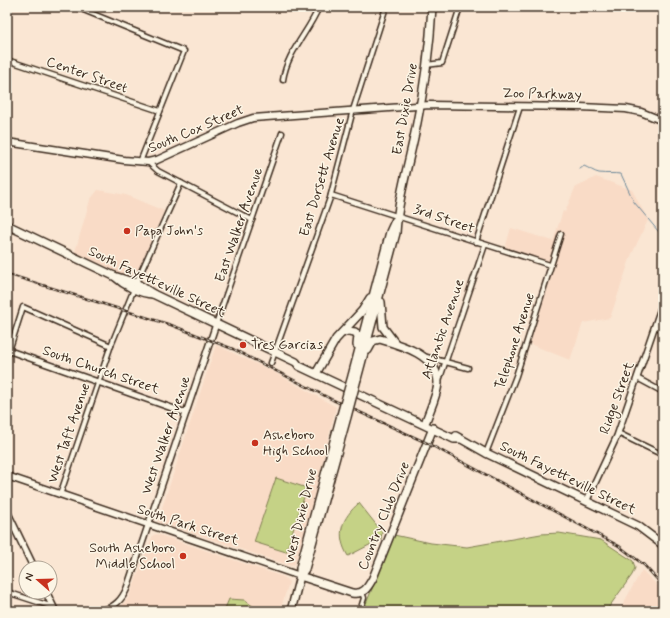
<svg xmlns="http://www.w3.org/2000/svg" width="670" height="618" font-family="Mynerve,sans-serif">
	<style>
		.built { fill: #f9dbc6 }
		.green { fill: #c5d286; stroke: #807e52 }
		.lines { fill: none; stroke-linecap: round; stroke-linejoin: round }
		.stream { stroke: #6b8798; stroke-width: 1 }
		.minor-casing { stroke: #3b2a1e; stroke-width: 7 }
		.tertiary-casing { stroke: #3b2a1e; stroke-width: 8 }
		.secondary-casing { stroke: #3b2a1e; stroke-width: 9 }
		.primary-casing { stroke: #3b2a1e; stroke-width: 10 }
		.minor { stroke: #fcf5e5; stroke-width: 4 }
		.tertiary { stroke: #fcf5e5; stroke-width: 5 }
		.secondary { stroke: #fcf5e5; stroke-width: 6 }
		.primary { stroke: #fcf5e5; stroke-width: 7 }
		.rail-casing { stroke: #3b2a1e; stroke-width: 2.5 }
		.rail { stroke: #fcf5e5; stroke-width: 1; stroke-dasharray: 3; stroke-linecap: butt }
		.primary-bridge-casing { stroke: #3b2a1e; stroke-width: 10; stroke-linecap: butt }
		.primary-bridge { stroke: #fcf5e5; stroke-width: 7 }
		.poi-dot { fill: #c8321e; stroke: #fcf5e5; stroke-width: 1.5 }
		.labels { text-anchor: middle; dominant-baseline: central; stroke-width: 3; stroke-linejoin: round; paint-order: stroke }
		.street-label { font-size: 14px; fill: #3b2a1e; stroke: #fcf5e5 }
		.poi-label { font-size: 14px; fill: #3b2a1e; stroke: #fcf5e5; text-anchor: start }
	</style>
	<rect width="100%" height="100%" fill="#fae6d3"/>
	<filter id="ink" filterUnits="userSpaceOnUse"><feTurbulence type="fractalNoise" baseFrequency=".025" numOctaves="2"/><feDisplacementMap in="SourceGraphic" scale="8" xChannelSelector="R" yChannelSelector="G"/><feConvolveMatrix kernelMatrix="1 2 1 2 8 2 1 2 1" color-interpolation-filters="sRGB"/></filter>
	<g filter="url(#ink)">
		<!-- built -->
		<g class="built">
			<polygon points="596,177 632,190 648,220 631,256 610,318 583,323 570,360 530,344 555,264 505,248 511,228 553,241 563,211 565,212 575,188"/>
			<polygon points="98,190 126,195 164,211 134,280 75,252 90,200"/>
			<polygon points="216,345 272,371 336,407 319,478 295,564 291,566 159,522 158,520"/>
			<polygon points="157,534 284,577 289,582 280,611 117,611 129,597 153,535"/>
			<polygon points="642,570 657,585 663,593 663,611 619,611"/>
		</g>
		<!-- green -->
		<g class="green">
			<polygon points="276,478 307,488 286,552 254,542"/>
			<path d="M 359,503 L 382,532 L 381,539 L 348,556 C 335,534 342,518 359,503 Z"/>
			<polygon points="559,533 601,540 633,561 635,568 632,575 606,611 363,611 394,535 431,543 467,547 541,534"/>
			<polygon points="229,599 244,600 260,611 224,611"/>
		</g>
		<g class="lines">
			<!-- stream -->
			<path class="stream" d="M 580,169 L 584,166 C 589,168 594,172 599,173 C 606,174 614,173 621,174 L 634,202 L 663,237"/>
			<defs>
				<g id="minor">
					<polyline points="76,7 184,51 140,162"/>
					<polyline points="7,60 160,111"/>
					<polyline points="426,65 442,63 460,7"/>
					<path d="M 283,80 C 287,52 308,33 319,7"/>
					<polyline points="148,162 158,171 252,220"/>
					<polyline points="331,195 550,265"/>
					<polyline points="476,242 520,107"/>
					<polyline points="136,283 181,183"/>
					<polyline points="216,324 282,133"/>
					<polyline points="655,326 663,330"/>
					<polyline points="9,351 23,307 111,346"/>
					<polyline points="423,356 468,368"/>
					<polyline points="271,363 330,198 353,110 386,7"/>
					<polyline points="637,378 663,392"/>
					<polyline points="439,381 485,245"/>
					<polyline points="618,433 663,455"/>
					<polyline points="486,453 516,376 561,234"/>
					<polyline points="60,495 110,348 134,289"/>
					<polyline points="7,592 53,607"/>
					<polyline points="360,611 364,598 362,592"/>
				</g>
				<g id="tertiary">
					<polyline points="7,350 186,413"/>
					<polyline points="587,500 617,436 663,302"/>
					<path d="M 102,611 C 115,607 122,600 127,588 L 216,324"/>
				</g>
				<g id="secondary">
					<polyline points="7,142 124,160 148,162 157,160 238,123 253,118 280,116 430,105 580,107 626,109 641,112 663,121"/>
					<polyline points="7,476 300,576"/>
					<polyline points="7,512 34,568"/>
					<polyline points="46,592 55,611"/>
				</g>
				<g id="primary">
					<polyline points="7,225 114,276 136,283 153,294 275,352 296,362 299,366 454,439 459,439"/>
					<path d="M 114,276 C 124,285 140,294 153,294"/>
					<polyline points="381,302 383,327 395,343"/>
					<polyline points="342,333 348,331 355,332 358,336 357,345"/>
					<path d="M 368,350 L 373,341 L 380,339 C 401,345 438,355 438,383 C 437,396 430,409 426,421"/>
					<polyline points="318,370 336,339 362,311 370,298"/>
					<polyline points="352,376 390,232 395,221"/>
					<path d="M 357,379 L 396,233 C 398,198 409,163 416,128 C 424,89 430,47 432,7"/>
					<polyline points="456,436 486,453 638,526 663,545"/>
					<path d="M 300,576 L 352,593 C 364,595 368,587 373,578 L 433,428"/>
					<polyline points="300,576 300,568 341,415"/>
					<polyline points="291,611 300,576 305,569 347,417"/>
				</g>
			</defs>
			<!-- minor casing -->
			<use href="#minor" class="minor-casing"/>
			<!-- tertiary casing -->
			<use href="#tertiary" class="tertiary-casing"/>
			<!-- secondary casing -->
			<use href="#secondary" class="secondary-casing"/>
			<!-- primary casing -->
			<use href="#primary" class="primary-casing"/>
			<!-- minor -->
			<use href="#minor" class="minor"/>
			<!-- tertiary -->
			<use href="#tertiary" class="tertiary"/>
			<!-- secondary -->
			<use href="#secondary" class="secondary"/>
			<!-- primary -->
			<use href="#primary" class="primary"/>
			<defs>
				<polyline id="rail" points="7,274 171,325 233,349 333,400 427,443 619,546 644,565 663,586"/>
			</defs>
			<!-- rail casing -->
			<use href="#rail" class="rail-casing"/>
			<!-- rail -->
			<use href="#rail" class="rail"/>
			<defs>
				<g id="primary-bridge">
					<polyline points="341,415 352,376"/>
					<polyline points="347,417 357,379"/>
				</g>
			</defs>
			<!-- primary-bridge casing -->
			<use href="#primary-bridge" class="primary-bridge-casing"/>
			<!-- primary-bridge -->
			<use href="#primary-bridge" class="primary-bridge"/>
		</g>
	</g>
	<!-- markers -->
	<g class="poi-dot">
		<circle cx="127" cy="231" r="4"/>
		<circle cx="243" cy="345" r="4"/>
		<circle cx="255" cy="443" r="4"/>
		<circle cx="183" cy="556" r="4"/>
	</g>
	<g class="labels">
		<!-- street labels -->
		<g class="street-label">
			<text transform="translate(87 75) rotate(19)">Center Street</text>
			<text transform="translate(542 94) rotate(1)">Zoo Parkway</text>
			<text transform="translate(405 109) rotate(-80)">East Dixie Drive</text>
			<text transform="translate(196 129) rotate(-23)">South Cox Street</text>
			<text transform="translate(322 177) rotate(-73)">East Dorsett Avenue</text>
			<text transform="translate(444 219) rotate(19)">3rd Street</text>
			<text transform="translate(239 225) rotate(-71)">East Walker Avenue</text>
			<text transform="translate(157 282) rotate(25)">South Fayetteville Street</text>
			<text transform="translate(443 329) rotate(-71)">Atlantic Avenue</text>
			<text transform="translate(515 341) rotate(-72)">Telephone Avenue</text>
			<text transform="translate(101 370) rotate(19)">South Church Street</text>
			<text transform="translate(617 398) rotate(-70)">Ridge Street</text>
			<text transform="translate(69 433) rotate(-71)">West Taft Avenue</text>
			<text transform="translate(166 435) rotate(-71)">West Walker Avenue</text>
			<text transform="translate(568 478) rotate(26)">South Fayetteville Street</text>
			<text transform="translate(301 516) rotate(-76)">West Dixie Drive</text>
			<text transform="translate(384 516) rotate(-68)">Country Club Drive</text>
			<text transform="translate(188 525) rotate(18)">South Park Street</text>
		</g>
		<!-- poi labels -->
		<g class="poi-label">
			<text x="135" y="231">Papa John's</text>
			<text x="251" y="345">Tres Garcias</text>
			<text x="263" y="435">Asheboro<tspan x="263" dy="16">High School</tspan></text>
			<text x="175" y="548" text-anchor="end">South Asheboro<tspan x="175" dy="16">Middle School</tspan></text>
		</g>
	</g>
	<!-- margin -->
	<rect width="670" height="618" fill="none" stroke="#fcf5e5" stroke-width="24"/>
	<rect x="12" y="12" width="646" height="594" fill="none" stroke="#3b2a1e" stroke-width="1.5" filter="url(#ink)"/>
	<!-- north arrow -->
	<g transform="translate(38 580) rotate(290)"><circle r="19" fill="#fcf5e5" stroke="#afa495"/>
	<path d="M0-3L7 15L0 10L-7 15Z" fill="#c8321e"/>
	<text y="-6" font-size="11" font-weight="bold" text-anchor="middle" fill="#3b2a1e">N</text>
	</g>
</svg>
